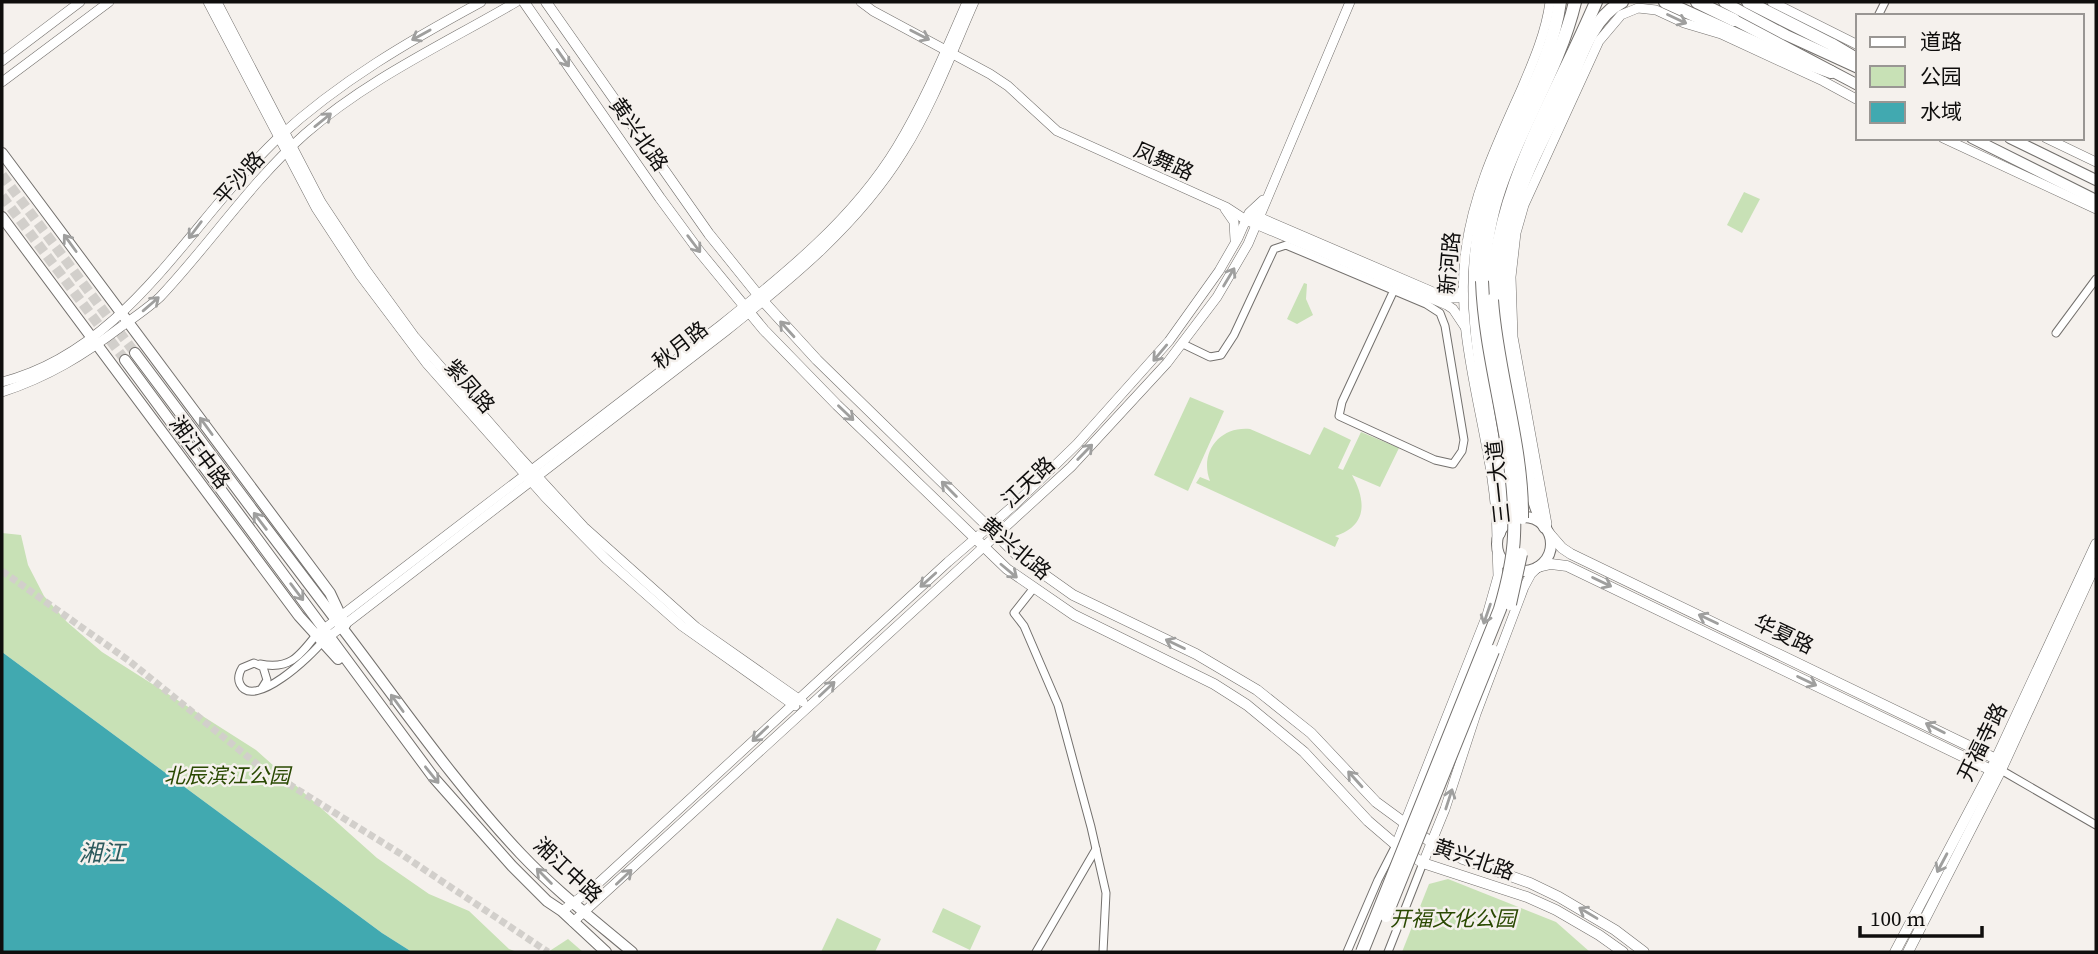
<svg xmlns="http://www.w3.org/2000/svg" width="2098" height="954" font-family="'Source Serif 4','Noto Sans SC',serif">
	<style>
		.green { fill: #c8e1b6 }
		.water { fill: #41a9b0 }
		.lines { fill: none; stroke-linecap: round; stroke-linejoin: round }
		.minor-tunnel { stroke: #d2cfcb; stroke-width: 7; stroke-dasharray: 7 3.5; stroke-linecap: butt }
		.primary-tunnel { stroke: #d2cfcb; stroke-width: 10; stroke-dasharray: 10 5; stroke-linecap: butt }
		.minor-casing { stroke: #73706d; stroke-width: 9 }
		.tertiary-casing { stroke: #73706d; stroke-width: 10 }
		.secondary-casing { stroke: #73706d; stroke-width: 11 }
		.primary-casing { stroke: #73706d; stroke-width: 12 }
		.trunk-casing { stroke: #73706d; stroke-width: 14 }
		.minor { stroke: #fff; stroke-width: 7 }
		.tertiary { stroke: #fff; stroke-width: 9 }
		.secondary { stroke: #fff; stroke-width: 10 }
		.primary { stroke: #fff; stroke-width: 10 }
		.trunk { stroke: #fff; stroke-width: 12 }
		.trunk-bridge-casing { stroke: #73706d; stroke-width: 14; stroke-linecap: butt }
		.trunk-bridge { stroke: #fff; stroke-width: 12 }
		.oneway { stroke: #9f9f9e }
		.labels { text-anchor: middle; dominant-baseline: central; stroke-width: 5; stroke-linejoin: round; paint-order: stroke }
		.street-label { font-size: 21px; fill: #0f0e0d; stroke: #f5f1ed }
		.park-label { font-size: 21px; font-style: italic; fill: #2a4902; stroke: #f5f1ed }
		.water-label { font-size: 23px; font-style: italic; fill: #2c595c; stroke: #f5f1ed }
	</style>
	<rect width="100%" height="100%" fill="#f5f1ed"/>
	<!-- green -->
	<g class="green">
		<polygon points="1744,192 1760,199 1742,233 1727,225"/>
		<polygon points="1304,283 1307,284 1306,299 1313,315 1297,324 1287,319"/>
		<polygon points="1190,397 1224,411 1188,491 1154,475"/>
		<path d="M 1324,427 L 1351,440 L 1338,468 L 1343,470 L 1361,432 L 1399,448 L 1380,487 L 1352,475 C 1366,500 1368,526 1335,536 L 1339,538 L 1335,547 L 1196,483 L 1200,477 L 1210,481 C 1199,452 1220,426 1250,429 L 1310,455 Z"/>
		<polygon points="2,533 21,535 28,565 44,596 67,622 102,652 256,750 377,858 429,894 469,911 509,949 517,952 412,952 382,933 2,652"/>
		<polygon points="1448,879 1556,922 1590,952 1402,952 1429,884"/>
		<polygon points="943,908 981,926 970,950 932,932"/>
		<polygon points="837,918 881,939 875,952 821,952"/>
		<polygon points="568,939 583,952 548,952"/>
	</g>
	<!-- water -->
	<polygon class="water" points="2,652 382,933 412,952 2,952"/>
	<g class="lines">
		<!-- minor-tunnel -->
		<polyline class="minor-tunnel" points="2,571 128,660 258,765 401,854 548,952"/>
		<!-- primary-tunnel -->
		<g class="primary-tunnel">
			<polyline points="2,175 135,353"/>
			<polyline points="2,196 125,360"/>
		</g>
		<defs>
			<g id="minor">
				<polyline points="1878,16 1885,2"/>
				<polyline points="2056,333 2096,279"/>
				<polyline points="1183,344 1210,357 1221,355 1234,335 1274,249 1286,245 1426,304 1440,313 1445,326 1464,440 1462,451 1453,464 1435,460 1339,416 1342,402 1394,290"/>
				<polyline points="1033,589 1014,613 1024,626 1058,705 1091,827 1106,893 1103,952"/>
				<path d="M 260,664 C 289,670 299,657 316,635"/>
				<path d="M 262,688 L 267,680 L 263,667 L 254,663 L 242,668 C 239,673 237,678 240,684 C 253,711 312,655 322,642"/>
				<polyline points="2001,770 2096,825"/>
				<polyline points="1036,952 1096,849"/>
				<polyline points="1347,952 1378,880 1396,845"/>
				<polyline points="1388,952 1423,863"/>
			</g>
			<g id="tertiary">
				<polyline points="208,2 316,208 360,275 427,364 545,497 606,559 682,626 795,706"/>
				<polyline points="217,2 321,202 366,270 414,336 517,454 584,527 696,627 803,702"/>
				<polyline points="861,2 873,11 990,74 1008,86 1057,131 1226,207 1246,220 1447,305 1453,309 1465,327"/>
				<polyline points="1772,2 1858,45"/>
				<polyline points="2,61 80,2"/>
				<polyline points="2,82 109,2"/>
				<polyline points="1943,138 2096,209"/>
				<polyline points="2046,138 2096,162"/>
				<polyline points="1225,209 1234,222 1235,240"/>
				<polyline points="1254,215 1447,298 1458,298 1463,289"/>
				<path d="M 2,382 C 128,350 190,221 279,137 C 340,81 409,41 481,2"/>
				<path d="M 2,392 C 48,377 84,355 122,326 C 135,317 148,308 160,297 C 210,244 250,183 305,134 C 368,79 444,44 516,2"/>
				<polyline points="1547,524 1513,337 1511,277 1516,233 1524,205 1599,41 1621,15 1638,8 1656,10 1684,23 1721,34 1823,81 1858,100"/>
				<path d="M 1497,540 C 1497,442 1452,347 1466,249 C 1474,191 1499,140 1522,88 C 1534,60 1546,32 1550,2"/>
				<path d="M 320,632 L 721,325 C 786,273 854,218 897,147 C 925,101 946,50 967,2"/>
				<path d="M 326,639 L 726,331 C 791,279 858,225 903,152 C 932,106 952,52 974,2"/>
				<polyline points="1396,845 1487,615 1498,576 1497,547"/>
				<polyline points="1423,863 1445,809 1476,714 1524,587 1531,574 1538,567"/>
				<polyline points="562,911 592,889 948,562 1013,506 1077,444 1169,341 1219,271 1238,238 1249,213 1263,200"/>
				<polyline points="573,922 1071,467 1167,363 1217,297 1248,244 1350,2"/>
			</g>
			<g id="secondary">
				<polyline points="524,2 660,198 699,251 764,330 837,405 1007,569 1074,615 1214,684 1247,705 1304,752 1368,821 1396,845 1423,863 1527,897 1556,910 1599,935 1623,952"/>
				<polyline points="546,2 709,234 763,301 817,360 1018,556 1073,595 1196,654 1257,690 1311,733 1376,802 1432,843 1463,859 1530,883 1559,897 1615,930 1644,952"/>
				<polyline points="1549,533 1562,548 1571,554 1996,759 2001,770"/>
				<polyline points="1538,567 1551,564 1567,566 1991,770 2001,770"/>
				<polyline points="1895,952 1991,770 2096,544"/>
				<polyline points="1908,952 2001,770 2096,563"/>
			</g>
			<g id="primary">
				<polyline points="1724,2 1786,35 1858,68"/>
				<polyline points="1729,17 1858,85"/>
				<polyline points="1972,138 2096,200"/>
				<polyline points="2010,138 2096,180"/>
				<polyline points="2,153 330,593 345,625"/>
				<polyline points="2,217 299,616 338,659"/>
				<path d="M 135,353 C 205,447 275,540 346,633 C 403,708 456,785 521,854 C 555,890 594,920 632,952"/>
				<polyline points="125,360 434,778 512,866 547,901 562,911 606,952"/>
				<circle cx="1524" cy="544" r="27"/>
			</g>
			<g id="trunk">
				<polyline points="1665,2 1771,50 1831,72"/>
				<polyline points="1697,2 1734,20"/>
				<polyline points="1748,2 1831,44 1858,60"/>
				<path d="M 1482,281 C 1485,251 1489,220 1499,191 C 1520,126 1559,69 1575,2"/>
				<path d="M 1492,300 C 1494,191 1555,99 1596,2"/>
				<path d="M 1545,527 C 1528,497 1526,457 1520,424 C 1507,354 1492,283 1513,212 C 1525,170 1548,130 1567,90 C 1580,60 1591,18 1622,2"/>
				<path d="M 1499,533 L 1503,517 L 1502,498 C 1489,395 1456,295 1488,192 C 1508,128 1551,69 1560,2"/>
			</g>
		</defs>
		<!-- minor casing -->
		<use href="#minor" class="minor-casing"/>
		<!-- tertiary casing -->
		<use href="#tertiary" class="tertiary-casing"/>
		<!-- secondary casing -->
		<use href="#secondary" class="secondary-casing"/>
		<!-- primary casing -->
		<use href="#primary" class="primary-casing"/>
		<!-- trunk casing -->
		<use href="#trunk" class="trunk-casing"/>
		<!-- minor -->
		<use href="#minor" class="minor"/>
		<!-- tertiary -->
		<use href="#tertiary" class="tertiary"/>
		<!-- secondary -->
		<use href="#secondary" class="secondary"/>
		<!-- primary -->
		<use href="#primary" class="primary"/>
		<!-- trunk -->
		<use href="#trunk" class="trunk"/>
		<defs>
			<g id="trunk-bridge">
				<path d="M 1492,300 C 1497,373 1523,445 1522,518"/>
				<polyline points="1510,604 1521,554"/>
				<polyline points="1386,916 1493,651"/>
				<path d="M 1362,952 L 1500,609 C 1507,585 1513,561 1514,536 C 1518,452 1485,366 1482,281"/>
			</g>
		</defs>
		<!-- trunk-bridge casing -->
		<use href="#trunk-bridge" class="trunk-bridge-casing"/>
		<!-- trunk-bridge -->
		<use href="#trunk-bridge" class="trunk-bridge"/>
	</g>
	<!-- one-way arrows -->
	<defs><path id="oneway-shaft" d="M-6 0H5M1.5-3L5.5 0L1.5 3" fill="none" stroke-width="1.6" stroke-linecap="round" stroke-linejoin="round" transform="scale(1.75)"/></defs>
	<g class="oneway">
		<use href="#oneway-shaft" transform="translate(1677 19) rotate(25)"/>
		<use href="#oneway-shaft" transform="translate(421 35) rotate(151)"/>
		<use href="#oneway-shaft" transform="translate(920 35) rotate(27)"/>
		<use href="#oneway-shaft" transform="translate(563 58) rotate(55)"/>
		<use href="#oneway-shaft" transform="translate(323 120) rotate(-39)"/>
		<use href="#oneway-shaft" transform="translate(195 230) rotate(127)"/>
		<use href="#oneway-shaft" transform="translate(70 243) rotate(-126)"/>
		<use href="#oneway-shaft" transform="translate(694 244) rotate(53)"/>
		<use href="#oneway-shaft" transform="translate(1229 277) rotate(-59)"/>
		<use href="#oneway-shaft" transform="translate(151 304) rotate(-41)"/>
		<use href="#oneway-shaft" transform="translate(787 329) rotate(-132)"/>
		<use href="#oneway-shaft" transform="translate(1160 353) rotate(130)"/>
		<use href="#oneway-shaft" transform="translate(846 413) rotate(44)"/>
		<use href="#oneway-shaft" transform="translate(206 426) rotate(-126)"/>
		<use href="#oneway-shaft" transform="translate(1085 452) rotate(-46)"/>
		<use href="#oneway-shaft" transform="translate(949 489) rotate(-135)"/>
		<use href="#oneway-shaft" transform="translate(260 521) rotate(-127)"/>
		<use href="#oneway-shaft" transform="translate(1009 571) rotate(40)"/>
		<use href="#oneway-shaft" transform="translate(928 580) rotate(138)"/>
		<use href="#oneway-shaft" transform="translate(1602 582) rotate(26)"/>
		<use href="#oneway-shaft" transform="translate(297 592) rotate(53)"/>
		<use href="#oneway-shaft" transform="translate(1487 614) rotate(109)"/>
		<use href="#oneway-shaft" transform="translate(1708 619) rotate(-155)"/>
		<use href="#oneway-shaft" transform="translate(1175 644) rotate(-154)"/>
		<use href="#oneway-shaft" transform="translate(1807 681) rotate(26)"/>
		<use href="#oneway-shaft" transform="translate(827 689) rotate(-43)"/>
		<use href="#oneway-shaft" transform="translate(397 703) rotate(-126)"/>
		<use href="#oneway-shaft" transform="translate(1935 728) rotate(-153)"/>
		<use href="#oneway-shaft" transform="translate(760 734) rotate(137)"/>
		<use href="#oneway-shaft" transform="translate(432 775) rotate(51)"/>
		<use href="#oneway-shaft" transform="translate(1355 779) rotate(-132)"/>
		<use href="#oneway-shaft" transform="translate(1449 799) rotate(-72)"/>
		<use href="#oneway-shaft" transform="translate(1942 863) rotate(118)"/>
		<use href="#oneway-shaft" transform="translate(544 876) rotate(-135)"/>
		<use href="#oneway-shaft" transform="translate(624 877) rotate(-43)"/>
		<use href="#oneway-shaft" transform="translate(1588 913) rotate(-149)"/>
	</g>
	<g class="labels">
		<!-- street labels -->
		<g class="street-label">
			<text transform="translate(639 134) rotate(55)">黄兴北路</text>
			<text transform="translate(1164 161) rotate(24)">凤舞路</text>
			<text transform="translate(239 178) rotate(-48)">平沙路</text>
			<text transform="translate(1449 263) rotate(-85)">新河路</text>
			<text transform="translate(680 345) rotate(-38)">秋月路</text>
			<text transform="translate(470 386) rotate(49)">紫凤路</text>
			<text transform="translate(200 452) rotate(53)">湘江中路</text>
			<text transform="translate(1028 482) rotate(-43)">江天路</text>
			<text transform="translate(1498 482) rotate(-96)">三一大道</text>
			<text transform="translate(1016 548) rotate(40)">黄兴北路</text>
			<text transform="translate(1784 634) rotate(25)">华夏路</text>
			<text transform="translate(1982 742) rotate(-64)">开福寺路</text>
			<text transform="translate(1474 859) rotate(19)">黄兴北路</text>
			<text transform="translate(568 870) rotate(43)">湘江中路</text>
		</g>
		<!-- park labels -->
		<g class="park-label">
			<text x="227" y="775">北辰滨江公园</text>
			<text x="1453" y="918">开福文化公园</text>
		</g>
		<!-- water labels -->
		<g class="water-label">
			<text x="102" y="853">湘江</text>
		</g>
	</g>
	<!-- border -->
	<rect width="2098" height="954" fill="none" stroke="#0f0e0d" stroke-width="7"/>
	<!-- legend -->
	<rect x="1856" y="14" width="228" height="126" fill="#f5f1ed" stroke="#999693" stroke-width="2"/>
	<rect x="1870" y="37" width="35" height="10" fill="#ffffff" stroke="#999693" stroke-width="2"/>
	<text x="1920" y="49" font-size="21" fill="#0f0e0d">道路</text>
	<rect x="1870" y="66" width="35" height="21" fill="#c8e1b6" stroke="#999693" stroke-width="2"/>
	<text x="1920" y="84" font-size="21" fill="#0f0e0d">公园</text>
	<rect x="1870" y="102" width="35" height="21" fill="#41a9b0" stroke="#999693" stroke-width="2"/>
	<text x="1920" y="119" font-size="21" fill="#0f0e0d">水域</text>
	<!-- scale -->
	<path d="M1860 926v10h122v-10" fill="none" stroke="#0f0e0d" stroke-width="3.5"/>
	<text x="1870" y="926" font-size="21" fill="#0f0e0d" stroke="#f5f1ed" stroke-width="5" paint-order="stroke">100 m</text>
</svg>
